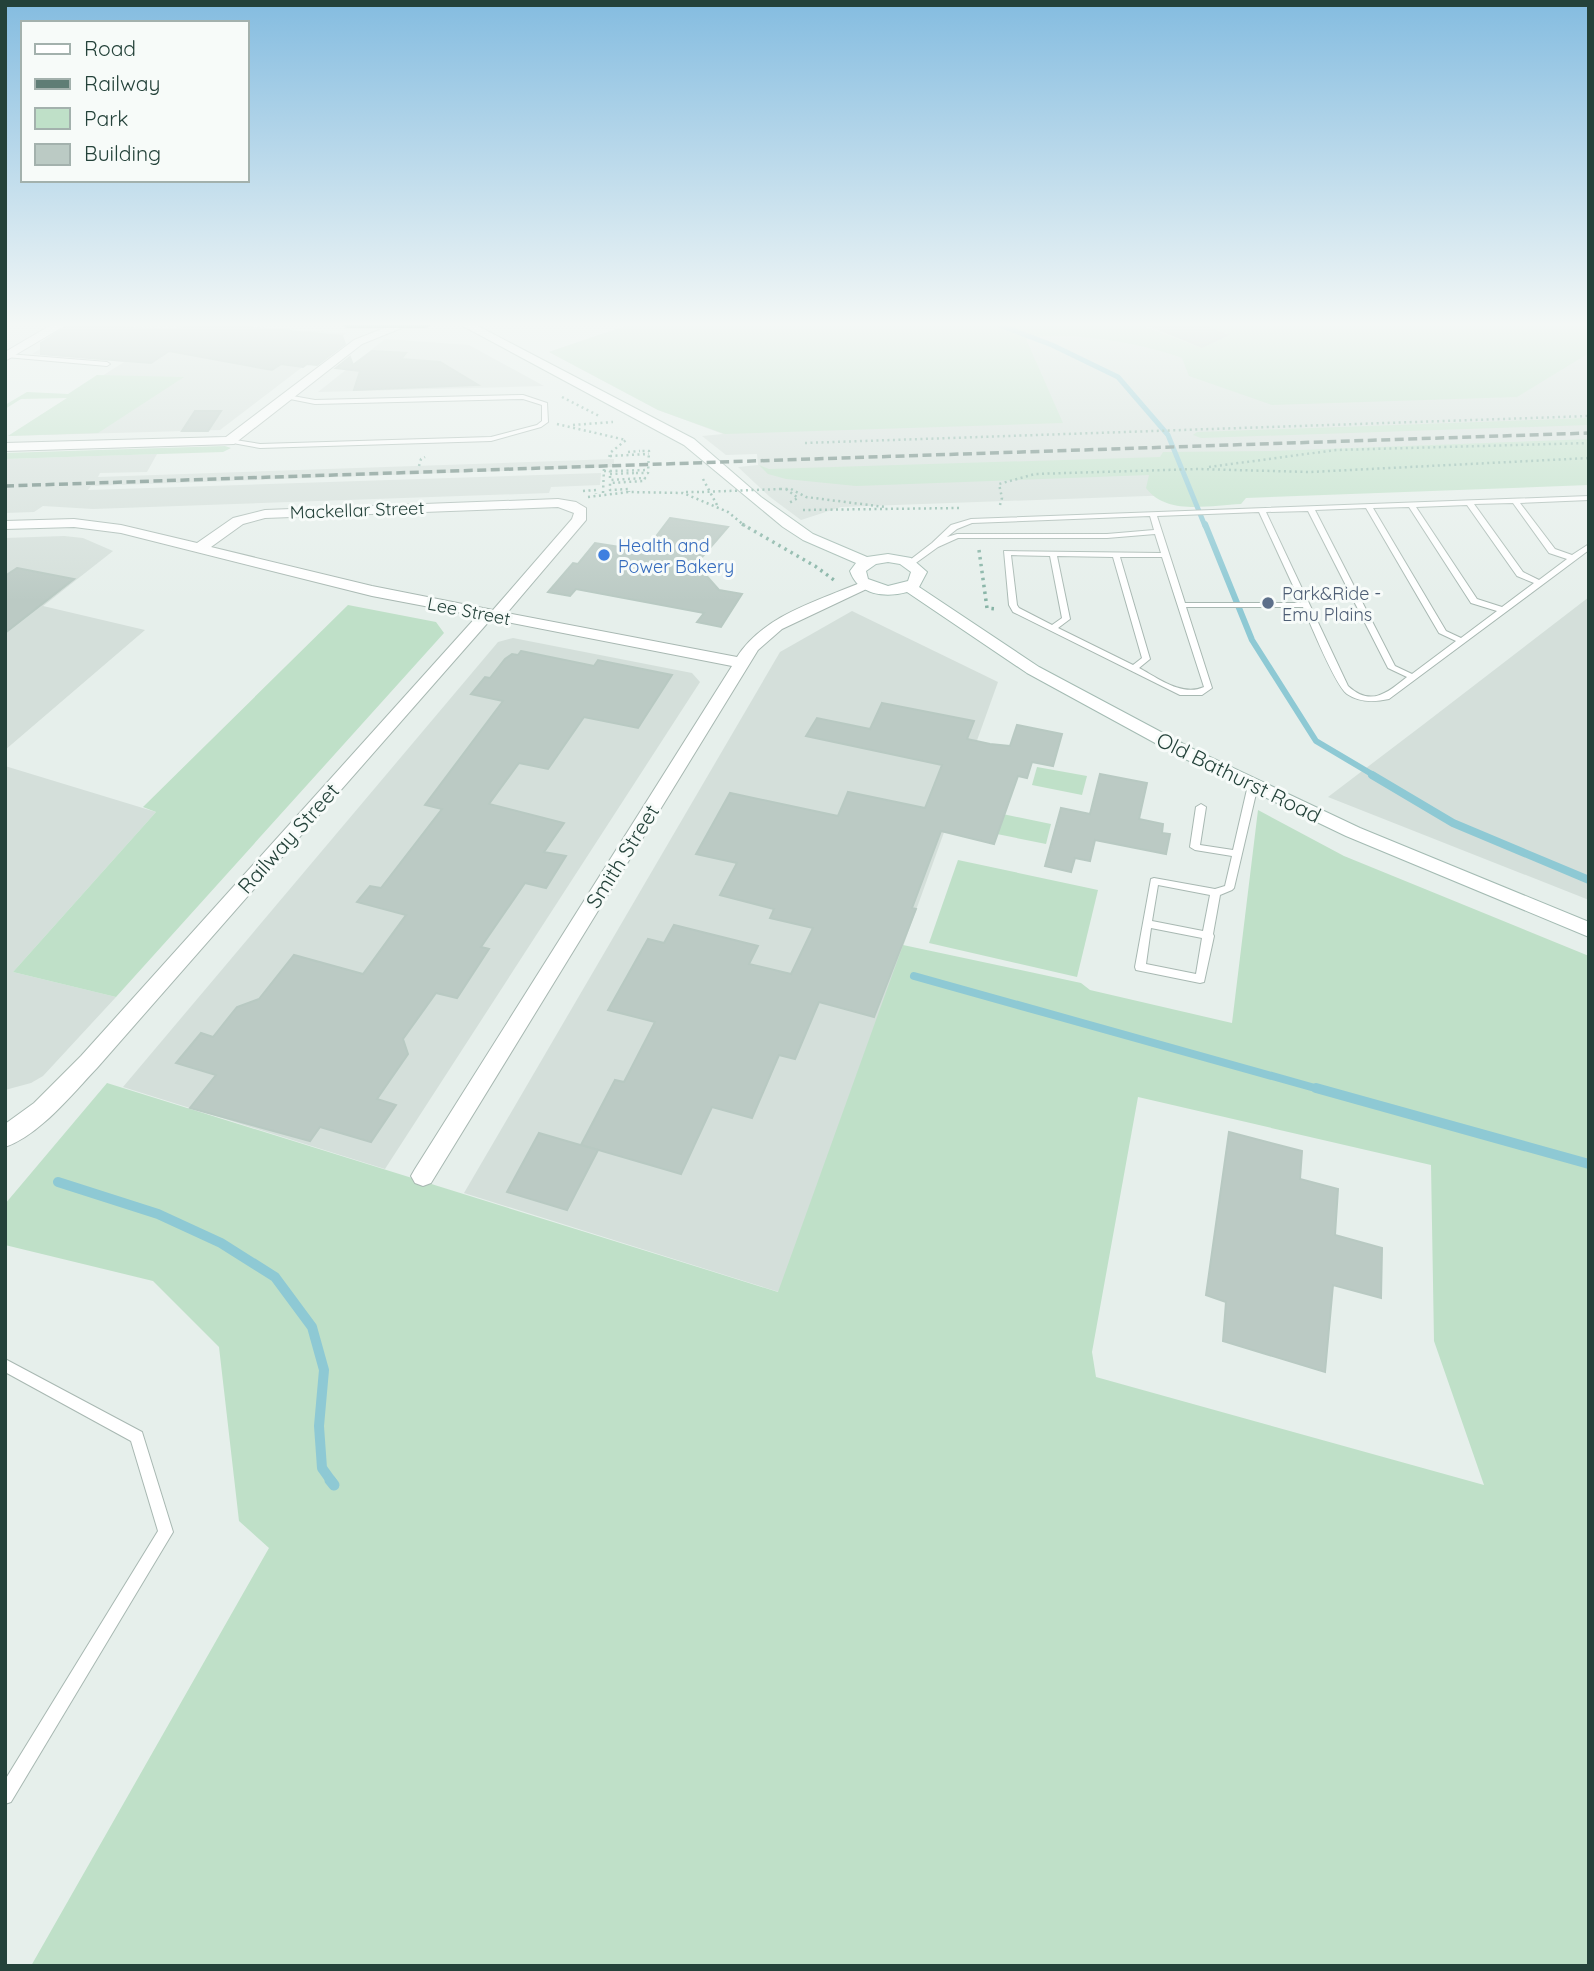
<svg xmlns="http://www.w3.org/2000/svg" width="1594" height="1971" font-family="Quicksand,sans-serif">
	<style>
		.built { fill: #d4dfda }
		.green { fill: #bfe0c8; fill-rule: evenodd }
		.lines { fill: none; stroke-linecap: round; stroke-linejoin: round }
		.stream-far4 { stroke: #8ec9d4; stroke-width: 5 }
		.stream-far3 { stroke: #8ec9d4; stroke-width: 6 }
		.stream-far2 { stroke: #8ec9d4; stroke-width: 8 }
		.stream-far1 { stroke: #8ec9d4; stroke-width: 10 }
		.stream { stroke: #8ec9d4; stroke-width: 11 }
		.building { fill: #bbcac4; stroke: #b8c9c2; stroke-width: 2 }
		.lane-casing { stroke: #a8b8b2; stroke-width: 2 }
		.street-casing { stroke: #a8b8b2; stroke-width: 2 }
		.secondary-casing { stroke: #a4bbb3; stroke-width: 2 }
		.highway-casing { stroke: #c2cac8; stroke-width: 2 }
		.path-far1 { stroke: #86b3a5; stroke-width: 2.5; stroke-dasharray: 2 3.5; stroke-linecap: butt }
		.path { stroke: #86b3a5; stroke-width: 3.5; stroke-dasharray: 2.5 4.5; stroke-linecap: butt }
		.lane { fill: #fff; fill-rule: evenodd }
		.street { fill: #fff; fill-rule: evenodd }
		.secondary { fill: #fff; fill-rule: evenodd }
		.highway { fill: #2f6f62; fill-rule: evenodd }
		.rail { stroke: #5f7d75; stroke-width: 3.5; stroke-dasharray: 9 4.5; stroke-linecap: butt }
		.path-bridge { stroke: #86b3a5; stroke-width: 2.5; stroke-dasharray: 2 3.5; stroke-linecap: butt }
		.shop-dot { fill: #3f7fe0; stroke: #f7fbf9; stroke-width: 2.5 }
		.service-dot { fill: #5c6f8a; stroke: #f7fbf9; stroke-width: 2.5 }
		.labels { text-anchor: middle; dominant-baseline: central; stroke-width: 6; stroke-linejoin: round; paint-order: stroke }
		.far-street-label { font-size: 18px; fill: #24423a; stroke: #f7fbf9 }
		.far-shop-label { font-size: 18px; fill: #366cbe; stroke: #f7fbf9; text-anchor: start }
		.far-service-label { font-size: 18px; fill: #4e5e75; stroke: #f7fbf9; text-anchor: start }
		.street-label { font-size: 21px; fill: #24423a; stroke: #f7fbf9 }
	</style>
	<rect width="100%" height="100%" fill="#e6efeb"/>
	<!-- built -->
	<g class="built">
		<polygon points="80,325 227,325 347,333 220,430 8,436 124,362 32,354"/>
		<polygon points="628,325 1589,325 1589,480 841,507 801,520 770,497 738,467 758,465 757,454 726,455 702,436 723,434 658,410 549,352"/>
		<polygon points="385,339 469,345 544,386 318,392"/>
		<polygon points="157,454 147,472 100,473 98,477 614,459 614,467 91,486 88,490 601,473 600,485 551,487 549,493 93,509 43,506 34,512 5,513 5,459"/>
		<polygon points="64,536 83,538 113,551 43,606 145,630 5,750 5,538"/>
		<polygon points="1589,597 1589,900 1328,797 1424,724"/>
		<polygon points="852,611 998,682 779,1292 464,1193 780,652"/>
		<polygon points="513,638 692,673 700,682 385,1169 123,1087 498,642"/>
		<polygon points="5,766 156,812 13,972 116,997 43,1076 31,1083 5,1090"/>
	</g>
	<!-- green -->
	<g class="green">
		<path d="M 628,325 L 1139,325 L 1202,348 L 1230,335 L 1203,325 L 1589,325 L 1589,353 L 1517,397 L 1272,405 L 1189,376 L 1182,358 C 1146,344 1063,329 1026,339 L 1063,423 L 725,434 L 658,410 L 549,352 Z"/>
		<polygon points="97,375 184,377 98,433 8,436 67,398 21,399 5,409 5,405 27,392 68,394"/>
		<polygon points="1589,418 1589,425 1201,438 1193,435 1197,432"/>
		<path d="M 1589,439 L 1589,485 L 1246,498 L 1241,504 C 1210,505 1167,516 1146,488 L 1149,475 L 856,486 L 786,479 L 768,474 L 759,465 L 769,469 L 1160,457 L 1163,452 L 1272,451 Z"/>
		<polygon points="225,446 231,448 223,452 5,459 5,453"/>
		<polygon points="348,605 436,622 444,633 116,997 13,972 156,812 143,807"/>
		<polygon points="1037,767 1087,776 1082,795 1032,785"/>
		<path d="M 1258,810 L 1344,856 L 1589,956 L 1589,1966 L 31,1966 L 269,1548 L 239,1521 L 219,1347 L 153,1281 L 5,1245 L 5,1204 L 107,1083 L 778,1292 L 903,945 L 1081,983 L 1090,990 L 1232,1023 ZM 1138,1097 L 1431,1165 L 1434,1341 L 1484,1485 L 1096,1377 L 1092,1352 Z"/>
		<polygon points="998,813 1051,824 1046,844 992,833"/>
		<polygon points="958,860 1098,890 1077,977 929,943"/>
	</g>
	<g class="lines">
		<!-- stream-far4 -->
		<polyline class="stream-far4" points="999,325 1052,345 1118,377 1168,435 1205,526"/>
		<!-- stream-far3 -->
		<polyline class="stream-far3" points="1205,524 1252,640 1316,741 1375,776"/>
		<!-- stream-far2 -->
		<g class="stream-far2">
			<polyline points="1372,775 1453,823 1589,880"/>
			<polyline points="914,976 1322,1090"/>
		</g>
		<!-- stream-far1 -->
		<g class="stream-far1">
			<polyline points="1316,1088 1589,1164"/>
			<polyline points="58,1182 158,1214 221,1243 275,1277 312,1327 324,1370 319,1426 322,1468 332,1482"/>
		</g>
		<!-- stream -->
		<polyline class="stream" points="330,1480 334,1485"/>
	</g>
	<!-- building -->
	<g class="building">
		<polygon points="69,325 175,330 192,325 226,325 342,336 345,344 317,365 307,364 303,367 281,364 272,370 169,351 151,363 41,354 41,343"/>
		<polygon points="1149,325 1200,325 1227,335 1202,347"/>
		<polygon points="372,351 406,353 401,359 440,362 478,385 354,390 360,371 336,368 350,357 353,365"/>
		<polygon points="195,411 221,411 208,431 182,431"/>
		<polygon points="670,518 728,527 696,564 719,590 742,594 721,627 697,622 704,613 576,589 570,596 548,592 573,563 578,564 595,543 645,551"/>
		<polygon points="17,568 74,579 5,633 5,576"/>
		<polygon points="521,651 594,666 598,660 672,675 638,728 584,717 548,769 519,763 489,804 564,823 544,852 566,856 546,888 525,883 481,947 489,949 457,998 436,993 403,1039 408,1054 377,1099 396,1105 371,1142 320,1127 310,1141 190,1108 216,1075 176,1063 201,1033 213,1037 237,1007 259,999 294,955 363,974 406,915 357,902 370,886 381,888 442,809 425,805 503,701 471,694 485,677 490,678 505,659 512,654 518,655"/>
		<polygon points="882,703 974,721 967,739 990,744 1010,746 1017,725 1062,734 1053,766 1032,762 1027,778 1018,776 994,844 941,831 912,908 916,909 874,1017 819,1002 795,1059 779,1055 752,1118 712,1107 681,1174 581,1145 615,1080 624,1082 655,1022 608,1010 648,939 664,943 674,925 758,946 749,964 791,974 813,928 770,918 774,909 720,895 737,863 696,854 730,793 838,816 848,792 925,808 942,765 806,736 817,718 870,729"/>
		<polygon points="1100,774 1147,783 1139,819 1163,824 1162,833 1170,834 1166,854 1095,840 1090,861 1075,858 1071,872 1045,866 1061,808 1090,814"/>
		<polygon points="1229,1132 1302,1151 1300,1179 1338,1189 1335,1235 1382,1248 1381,1298 1333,1285 1325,1372 1223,1341 1226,1302 1206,1295"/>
		<polygon points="539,1133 598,1150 567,1210 507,1192"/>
	</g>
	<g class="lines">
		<defs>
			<g id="lane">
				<polygon points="8,354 107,362 110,364 107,366 6,357 5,356"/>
				<polygon points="287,395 315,400 523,395 547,403 548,422 541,427 491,441 260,448 227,442 226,441 229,439 260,444 491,437 537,425 542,421 542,405 523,399 315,404 285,398 285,396"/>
				<path d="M 1589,496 L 1589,500 L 1520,503 L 1555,549 L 1572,555 L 1589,544 L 1589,550 L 1389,699 C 1375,702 1360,703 1347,694 C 1335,685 1311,625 1303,607 L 1186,607 L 1212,688 L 1202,695 L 1180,695 L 1013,612 L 1009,605 L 1004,551 L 1161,553 L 1155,534 L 1107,538 L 958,538 L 938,547 L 913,565 L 906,563 L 932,543 L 951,525 L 971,519 ZM 1513,503 L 1549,553 L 1567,559 L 1539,580 L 1523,572 L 1474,504 ZM 1467,505 L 1517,576 L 1534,583 L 1502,607 L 1477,599 L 1416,507 ZM 1409,507 L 1471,603 L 1497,611 L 1461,638 L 1446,631 L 1373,508 ZM 1366,508 L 1439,633 L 1456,641 L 1412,674 L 1395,666 L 1315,510 ZM 1308,511 L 1388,668 L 1407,677 C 1387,693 1371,707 1348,686 L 1266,512 ZM 1259,512 L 1301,603 L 1185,603 L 1157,516 ZM 1150,516 L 1154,530 L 1107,534 L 957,534 L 947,537 L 957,529 L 972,523 ZM 1011,555 L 1050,556 L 1062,618 L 1052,625 L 1019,608 L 1017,605 ZM 1057,556 L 1113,557 L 1142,658 L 1133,665 L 1058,628 L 1070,619 ZM 1120,557 L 1162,557 L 1204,687 C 1182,697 1158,678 1139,668 L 1150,659 Z"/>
				<path d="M 1253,782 L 1258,785 L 1234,888 L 1232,890 L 1220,895 L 1213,934 L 1214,936 L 1204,982 L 1200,983 L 1136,970 L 1135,967 L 1151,879 L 1154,878 L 1215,889 L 1225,886 L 1232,856 L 1195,850 L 1190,847 L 1196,807 L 1201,804 L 1206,807 L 1200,845 L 1233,850 L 1248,785 ZM 1158,885 L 1210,895 L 1203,931 L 1152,921 ZM 1151,928 L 1202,938 L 1196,974 L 1146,964 Z"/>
				<polygon points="5,1359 142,1432 173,1532 11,1802 5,1804 5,1780 158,1531 131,1441 5,1372"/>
			</g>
			<g id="street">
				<polygon points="51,325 66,325 5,361 5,352"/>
				<polygon points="392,325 404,327 362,344 234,444 5,451 5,443 226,437 354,340"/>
				<path d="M 558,499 L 576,502 L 586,508 L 586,520 L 507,613 L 737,657 C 764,615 818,601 862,582 L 872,582 L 875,585 L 782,629 L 758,650 L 431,1183 L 423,1186 L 415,1183 L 411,1176 L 415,1169 L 732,666 L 491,619 L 97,1068 C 72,1094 40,1135 5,1147 L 5,1124 L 34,1103 L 81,1056 L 477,616 L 372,596 L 121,533 L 74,527 L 5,529 L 5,521 L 74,519 L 121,525 L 197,543 L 233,518 L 265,510 ZM 558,507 L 574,513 L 572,519 L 493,610 L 372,586 L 211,547 L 243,524 L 265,518 Z"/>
			</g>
			<path id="secondary" d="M 461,325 L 476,325 L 694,439 L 761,497 L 813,534 L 867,557 L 888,554 L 911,558 L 927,572 L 919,587 L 1039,667 L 1191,748 L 1360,828 L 1589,922 L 1589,937 L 1346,836 L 1179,756 L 1027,673 L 907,592 C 885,598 858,595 850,571 L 856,563 L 803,540 L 783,527 L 684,445 ZM 888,562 L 900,564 L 911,572 L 908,581 L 888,586 L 868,579 L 866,571 L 876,564 Z"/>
			<polygon id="highway" points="342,325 431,325 425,328 348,328"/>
		</defs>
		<!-- lane casing -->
		<use href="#lane" class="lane-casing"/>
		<!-- street casing -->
		<use href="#street" class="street-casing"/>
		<!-- secondary casing -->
		<use href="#secondary" class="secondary-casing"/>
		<!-- highway casing -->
		<use href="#highway" class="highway-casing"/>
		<!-- path-far1 -->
		<g class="path-far1">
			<polyline points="562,397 601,417"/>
			<polyline points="557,424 626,440 610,453 609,459"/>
			<polyline points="573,425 613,422"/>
			<polyline points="805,443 1589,416"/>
			<polyline points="628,452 640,451"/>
			<polyline points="610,456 649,454"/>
			<polyline points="419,466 421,459 425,457"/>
			<polyline points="1209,467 1336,450 1589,443"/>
			<polyline points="604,471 610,471 610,480 645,478 644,481 610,483 610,490 629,489 629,492"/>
			<polyline points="610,471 648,470"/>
			<polyline points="610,474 636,473"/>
			<polyline points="703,479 717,505"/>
			<polyline points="780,489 791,489 806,497 885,507"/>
			<polyline points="786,489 798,498 789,503"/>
			<polyline points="583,491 596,490 596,494"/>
			<polyline points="686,492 702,492"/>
			<polyline points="603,493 604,468"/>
			<polyline points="588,497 629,492 683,493 728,512 745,526"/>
			<polyline points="1000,505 1002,498 999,484 1035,474 1197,469 1310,472 1589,458"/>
			<polyline points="803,510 959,508"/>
		</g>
		<!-- path -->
		<g class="path">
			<polyline points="742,524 815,566 834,580"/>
			<polyline points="979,550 987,608 997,609"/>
		</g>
		<!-- lane -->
		<use href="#lane" class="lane"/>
		<!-- street -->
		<use href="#street" class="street"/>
		<!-- secondary -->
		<use href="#secondary" class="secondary"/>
		<!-- highway -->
		<use href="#highway" class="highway"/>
		<!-- rail -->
		<polyline class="rail" points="5,486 1589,433"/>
		<!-- path-bridge -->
		<g class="path-bridge">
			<polyline points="636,473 648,473 649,451 640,451"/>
			<polyline points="702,492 780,489"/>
		</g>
	</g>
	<!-- sky -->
	<linearGradient id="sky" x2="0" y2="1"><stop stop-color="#84bce0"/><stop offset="0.54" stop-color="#f4f8f6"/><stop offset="1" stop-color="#f4f8f6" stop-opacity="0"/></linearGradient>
	<rect width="1594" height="601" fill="url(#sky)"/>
	<!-- markers -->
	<circle class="shop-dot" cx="604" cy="555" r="7"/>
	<circle class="service-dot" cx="1268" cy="603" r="7"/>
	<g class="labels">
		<!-- far-street labels -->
		<g class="far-street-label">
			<text transform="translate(357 510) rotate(-2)">Mackellar Street</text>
			<text transform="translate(469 611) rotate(11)">Lee Street</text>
		</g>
		<!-- far-shop labels -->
		<g class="far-shop-label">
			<text x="618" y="545">Health and<tspan x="618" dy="21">Power Bakery</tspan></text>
		</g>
		<!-- far-service labels -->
		<g class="far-service-label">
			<text x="1282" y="593">Park&amp;Ride -<tspan x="1282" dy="21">Emu Plains</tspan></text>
		</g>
		<!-- street labels -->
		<g class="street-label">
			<text transform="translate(1239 777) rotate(26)">Old Bathurst Road</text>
			<text transform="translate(288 838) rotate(-48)">Railway Street</text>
			<text transform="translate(622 856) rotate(-58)">Smith Street</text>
		</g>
	</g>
	<!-- border -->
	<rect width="1594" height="1971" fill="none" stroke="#24423a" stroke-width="14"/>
	<!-- legend -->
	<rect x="21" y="21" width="228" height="161" fill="#f7fbf9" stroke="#a3b1ad" stroke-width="2"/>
	<rect x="35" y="44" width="35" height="10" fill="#ffffff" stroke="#a3b1ad" stroke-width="2"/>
	<text x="84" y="56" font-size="21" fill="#24423a">Road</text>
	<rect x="35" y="79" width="35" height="10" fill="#5f7d75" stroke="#a3b1ad" stroke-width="2"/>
	<text x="84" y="91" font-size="21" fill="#24423a">Railway</text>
	<rect x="35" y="108" width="35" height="21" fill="#bfe0c8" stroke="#a3b1ad" stroke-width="2"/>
	<text x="84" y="126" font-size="21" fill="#24423a">Park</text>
	<rect x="35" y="144" width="35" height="21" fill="#bbcac4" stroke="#a3b1ad" stroke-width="2"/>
	<text x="84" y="161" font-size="21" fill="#24423a">Building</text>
</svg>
